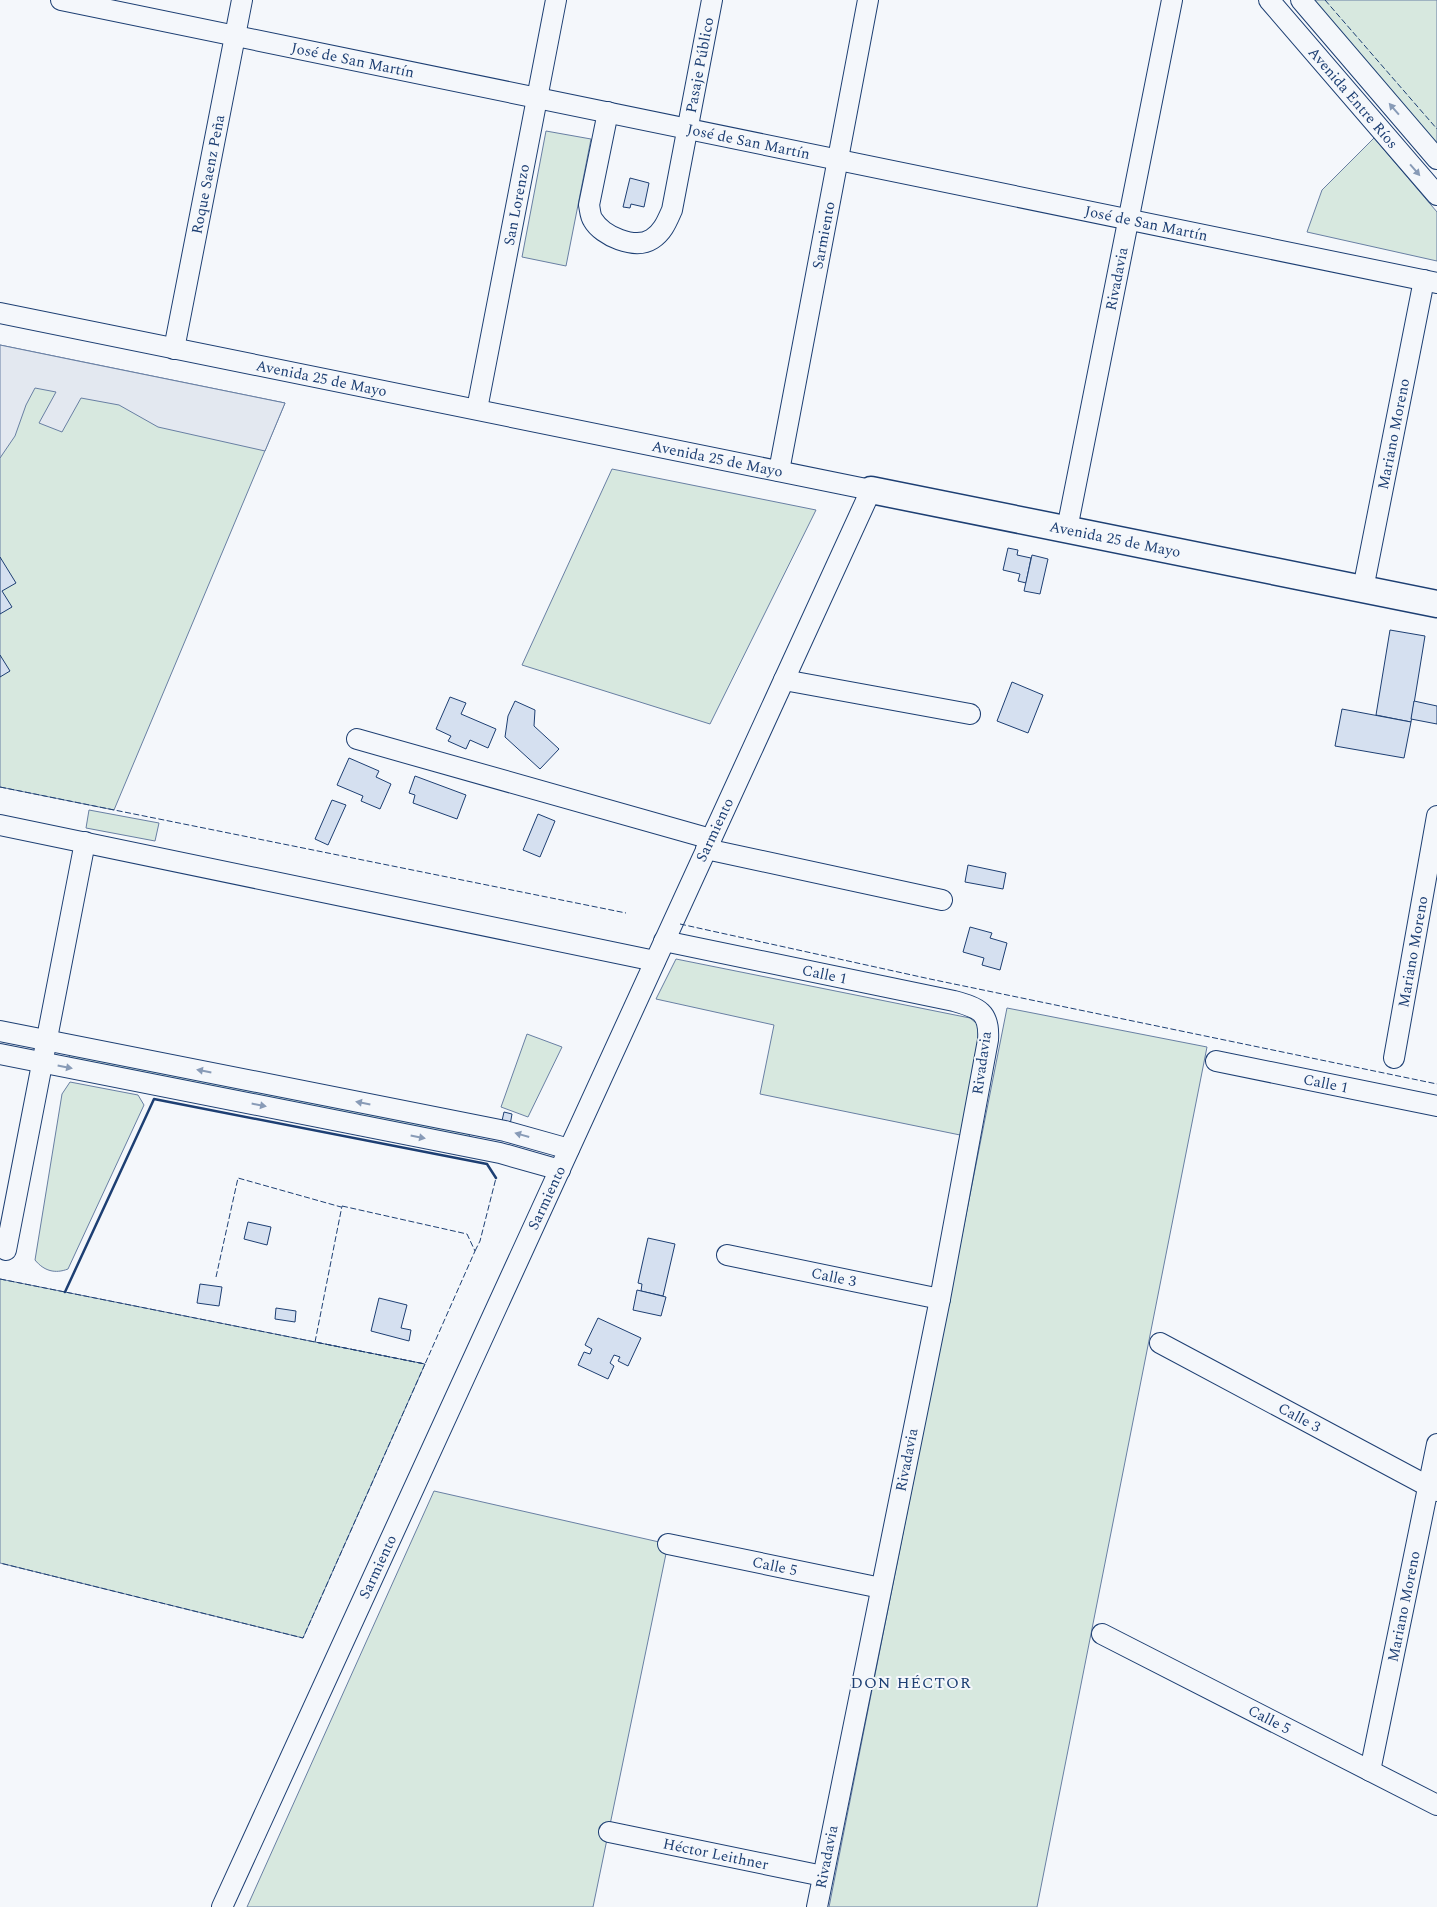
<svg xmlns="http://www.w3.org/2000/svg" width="1437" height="1907" font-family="Spectral,serif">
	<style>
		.green { fill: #d7e8df; stroke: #687fa3 }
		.parking { fill: #e3e8f0; stroke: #687fa3 }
		.building { fill: #d5e0f0; stroke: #1d3f73 }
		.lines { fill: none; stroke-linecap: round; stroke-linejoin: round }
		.minor-casing { stroke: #1d3f73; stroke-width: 22 }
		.major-casing { stroke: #1d3f73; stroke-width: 29 }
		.minor { stroke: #f4f7fb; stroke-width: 20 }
		.major { stroke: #f4f7fb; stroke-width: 26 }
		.fence { stroke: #1d3f73; stroke-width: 1; stroke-dasharray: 6 2.5; stroke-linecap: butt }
		.wall { stroke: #1d3f73; stroke-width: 2.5 }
		.oneway { fill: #889bb7 }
		.labels { text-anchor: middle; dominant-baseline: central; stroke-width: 4; stroke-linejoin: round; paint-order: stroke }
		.street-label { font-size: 15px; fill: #1d3f73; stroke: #f4f7fb }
		.neighbourhood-label { font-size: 16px; letter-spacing: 1px; fill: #1d3f73; stroke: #f4f7fb }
	</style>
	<rect width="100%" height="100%" fill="#f4f7fb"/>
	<!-- green -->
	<g class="green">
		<polygon points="1301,0 1437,0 1437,159"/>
		<polygon points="546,131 591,139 566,266 522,257"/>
		<polygon points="1374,138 1437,212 1437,261 1307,232 1322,190"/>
		<polygon points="0,345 285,403 114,810 0,787"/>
		<polygon points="612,469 816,510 710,724 522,665"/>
		<polygon points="89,810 159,823 155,841 86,828"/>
		<polygon points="676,959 970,1018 981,1027 965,1136 760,1094 774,1025 656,999"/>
		<polygon points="1007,1008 1207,1047 1037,1907 829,1907"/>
		<polygon points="527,1034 562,1047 528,1117 501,1107"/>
		<polygon points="70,1053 470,1133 469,1137 69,1058"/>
		<path d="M 70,1082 L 138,1095 L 144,1105 L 68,1269 C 55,1274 44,1271 35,1260 L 62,1094 Z"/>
		<polygon points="0,1279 425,1364 303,1638 0,1563"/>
		<polygon points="434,1491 668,1544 593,1907 247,1907"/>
	</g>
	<!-- parking -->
	<polygon class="parking" points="0,345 78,361 285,403 265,451 158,427 119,405 81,398 62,432 39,423 56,392 35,388 26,405 15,436 0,458"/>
	<!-- building -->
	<g class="building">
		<polygon points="630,178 649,183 644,207 631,204 630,208 623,207"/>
		<polygon points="1008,548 1018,550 1017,555 1031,558 1026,583 1018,581 1020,574 1003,570"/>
		<polygon points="1032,555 1048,559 1040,594 1024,591"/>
		<polygon points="0,557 16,583 2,591 12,607 0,614"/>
		<polygon points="1390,630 1425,636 1411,722 1376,715"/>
		<polygon points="0,655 10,671 0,677"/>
		<polygon points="1012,682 1043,695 1028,733 997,721"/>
		<polygon points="450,697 466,703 461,714 496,729 488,748 470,740 466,749 448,741 451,736 436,729"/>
		<polygon points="515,701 535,710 534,726 559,749 540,769 505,737 508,716"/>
		<polygon points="1414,701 1437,706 1437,724 1411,719"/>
		<polygon points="1342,709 1411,722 1404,758 1335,746"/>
		<polygon points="349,758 379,771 376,777 391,784 380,809 361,801 363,796 337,785"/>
		<polygon points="415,776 466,795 457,819 413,803 415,795 409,793"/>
		<polygon points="332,800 346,805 328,845 315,839"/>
		<polygon points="538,814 555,821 540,857 523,850"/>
		<polygon points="968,865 1006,873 1003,889 965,882"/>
		<polygon points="970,927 992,933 990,938 1007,943 1000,970 982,965 984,958 963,952"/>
		<polygon points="504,1112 512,1114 508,1136 499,1134"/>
		<polygon points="248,1222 271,1227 267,1245 244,1239"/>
		<polygon points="648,1238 675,1244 663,1296 641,1291 642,1284 638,1283"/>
		<polygon points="200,1284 222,1287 219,1306 197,1303"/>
		<polygon points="637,1290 666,1297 661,1316 633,1310"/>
		<polygon points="379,1298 407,1305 401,1328 411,1330 409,1341 371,1331"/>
		<polygon points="276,1308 296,1311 295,1322 275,1319"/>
		<polygon points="598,1318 641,1338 628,1366 618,1361 620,1357 614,1355 610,1363 614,1366 608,1379 578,1365 584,1352 590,1354 592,1349 585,1345"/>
	</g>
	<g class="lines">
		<defs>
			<g id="minor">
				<path id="s1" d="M 61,0 L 1437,283"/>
				<path id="s2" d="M 1269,0 L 1437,195"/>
				<polyline points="1301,0 1437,159"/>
				<path id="s3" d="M 608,112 L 589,205 C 590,209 590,216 593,220 C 602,236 635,250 652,239 C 663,232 667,221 672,210 L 712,0"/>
				<path id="s4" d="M 0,313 L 871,490 L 222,1907"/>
				<path id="s5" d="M 174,349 L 242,0"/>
				<path id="s6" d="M 477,409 L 556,0"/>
				<path id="s7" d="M 779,471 L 868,0"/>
				<path id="s8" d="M 1067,529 L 1172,0"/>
				<path id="s9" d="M 1363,589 L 1424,280"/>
				<polyline points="784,680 970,714"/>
				<polyline points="357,739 711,839"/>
				<polyline points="0,825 655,961"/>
				<polyline points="706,849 942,900"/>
				<path id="s10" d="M 664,941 L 954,1001 C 979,1008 990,1012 988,1040 L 940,1299 L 817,1907"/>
				<polyline points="0,1031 505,1131 569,1149"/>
				<polyline points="0,1054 500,1153 560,1170"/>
				<path id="s11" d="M 1394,1058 L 1437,816"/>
				<path id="s12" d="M 1216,1061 L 1437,1106"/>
				<polyline points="6,1250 85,842"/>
				<path id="s13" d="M 727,1255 L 940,1299"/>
				<path id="s14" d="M 1160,1343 L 1437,1491"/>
				<path id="s15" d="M 668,1544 L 881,1588"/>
				<path id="s16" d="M 1102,1634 L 1437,1805"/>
				<path id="s17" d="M 1370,1771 L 1437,1444"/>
				<path id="s18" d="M 609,1832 L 823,1876"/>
			</g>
			<g id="major">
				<path id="s19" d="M 871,490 L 1437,604"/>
			</g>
		</defs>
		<!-- minor casing -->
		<use href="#minor" class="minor-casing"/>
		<!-- major casing -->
		<use href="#major" class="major-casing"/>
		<!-- minor -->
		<use href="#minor" class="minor"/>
		<!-- major -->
		<use href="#major" class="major"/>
		<!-- fence -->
		<g class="fence">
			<polyline points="1325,0 1437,129"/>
			<polyline points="0,787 626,913"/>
			<polyline points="680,924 930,979 1437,1084"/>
			<polygon points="342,1206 467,1234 475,1251 425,1364 315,1342"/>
			<polyline points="475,1251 480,1241 496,1178"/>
			<polyline points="216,1277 238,1178 341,1207"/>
			<polyline points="0,1279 425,1364 303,1638 0,1563"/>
		</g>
		<!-- wall -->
		<polyline class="wall" points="65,1292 154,1099 487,1164 496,1178"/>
	</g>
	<!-- one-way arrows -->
	<defs><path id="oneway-solid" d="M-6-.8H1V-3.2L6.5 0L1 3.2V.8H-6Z" transform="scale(1.25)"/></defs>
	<g class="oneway">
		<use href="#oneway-solid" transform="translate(1394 109) rotate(-131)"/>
		<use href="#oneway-solid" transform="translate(1415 170) rotate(49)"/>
		<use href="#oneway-solid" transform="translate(65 1067) rotate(11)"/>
		<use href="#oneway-solid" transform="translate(204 1071) rotate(-169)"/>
		<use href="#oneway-solid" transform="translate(363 1103) rotate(-169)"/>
		<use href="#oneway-solid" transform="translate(259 1105) rotate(11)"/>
		<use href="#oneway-solid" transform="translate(522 1135) rotate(-164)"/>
		<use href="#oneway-solid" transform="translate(418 1137) rotate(11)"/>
	</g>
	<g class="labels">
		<!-- street labels -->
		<g class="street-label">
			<text stroke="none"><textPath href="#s1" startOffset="298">José de San Martín</textPath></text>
			<text stroke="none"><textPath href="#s3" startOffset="361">Pasaje Público</textPath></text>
			<text stroke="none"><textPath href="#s2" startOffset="129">Avenida Entre Ríos</textPath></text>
			<text stroke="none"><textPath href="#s1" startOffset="702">José de San Martín</textPath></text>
			<text stroke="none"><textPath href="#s5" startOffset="178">Roque Saenz Peña</textPath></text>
			<text stroke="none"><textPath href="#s6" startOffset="208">San Lorenzo</textPath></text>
			<text stroke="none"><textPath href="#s1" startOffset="1108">José de San Martín</textPath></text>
			<text stroke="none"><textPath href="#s7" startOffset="240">Sarmiento</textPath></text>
			<text stroke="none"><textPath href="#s8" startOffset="255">Rivadavia</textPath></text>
			<text stroke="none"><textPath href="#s4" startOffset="328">Avenida 25 de Mayo</textPath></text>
			<text stroke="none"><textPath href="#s9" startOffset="158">Mariano Moreno</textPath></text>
			<text stroke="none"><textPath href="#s4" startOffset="732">Avenida 25 de Mayo</textPath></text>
			<text stroke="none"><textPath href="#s19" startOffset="249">Avenida 25 de Mayo</textPath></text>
			<text transform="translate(715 830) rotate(-65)">Sarmiento</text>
			<text stroke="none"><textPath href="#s11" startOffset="108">Mariano Moreno</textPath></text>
			<text stroke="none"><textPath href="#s10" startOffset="164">Calle 1</textPath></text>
			<text transform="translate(982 1063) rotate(-82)">Rivadavia</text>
			<text stroke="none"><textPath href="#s12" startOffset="112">Calle 1</textPath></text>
			<text transform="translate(547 1198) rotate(-65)">Sarmiento</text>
			<text stroke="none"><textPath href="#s13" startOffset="109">Calle 3</textPath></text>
			<text stroke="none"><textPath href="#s14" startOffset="158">Calle 3</textPath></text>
			<text transform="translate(907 1460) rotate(-79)">Rivadavia</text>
			<text stroke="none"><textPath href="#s15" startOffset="109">Calle 5</textPath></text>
			<text transform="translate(378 1567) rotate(-65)">Sarmiento</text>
			<text stroke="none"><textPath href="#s17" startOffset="168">Mariano Moreno</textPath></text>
			<text stroke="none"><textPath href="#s16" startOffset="188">Calle 5</textPath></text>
			<text stroke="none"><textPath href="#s18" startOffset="109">Héctor Leithner</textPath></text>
			<text transform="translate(827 1857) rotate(-79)">Rivadavia</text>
		</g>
		<!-- neighbourhood labels -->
		<g class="neighbourhood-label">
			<text x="911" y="1683">DON HÉCTOR</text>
		</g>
	</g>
</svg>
